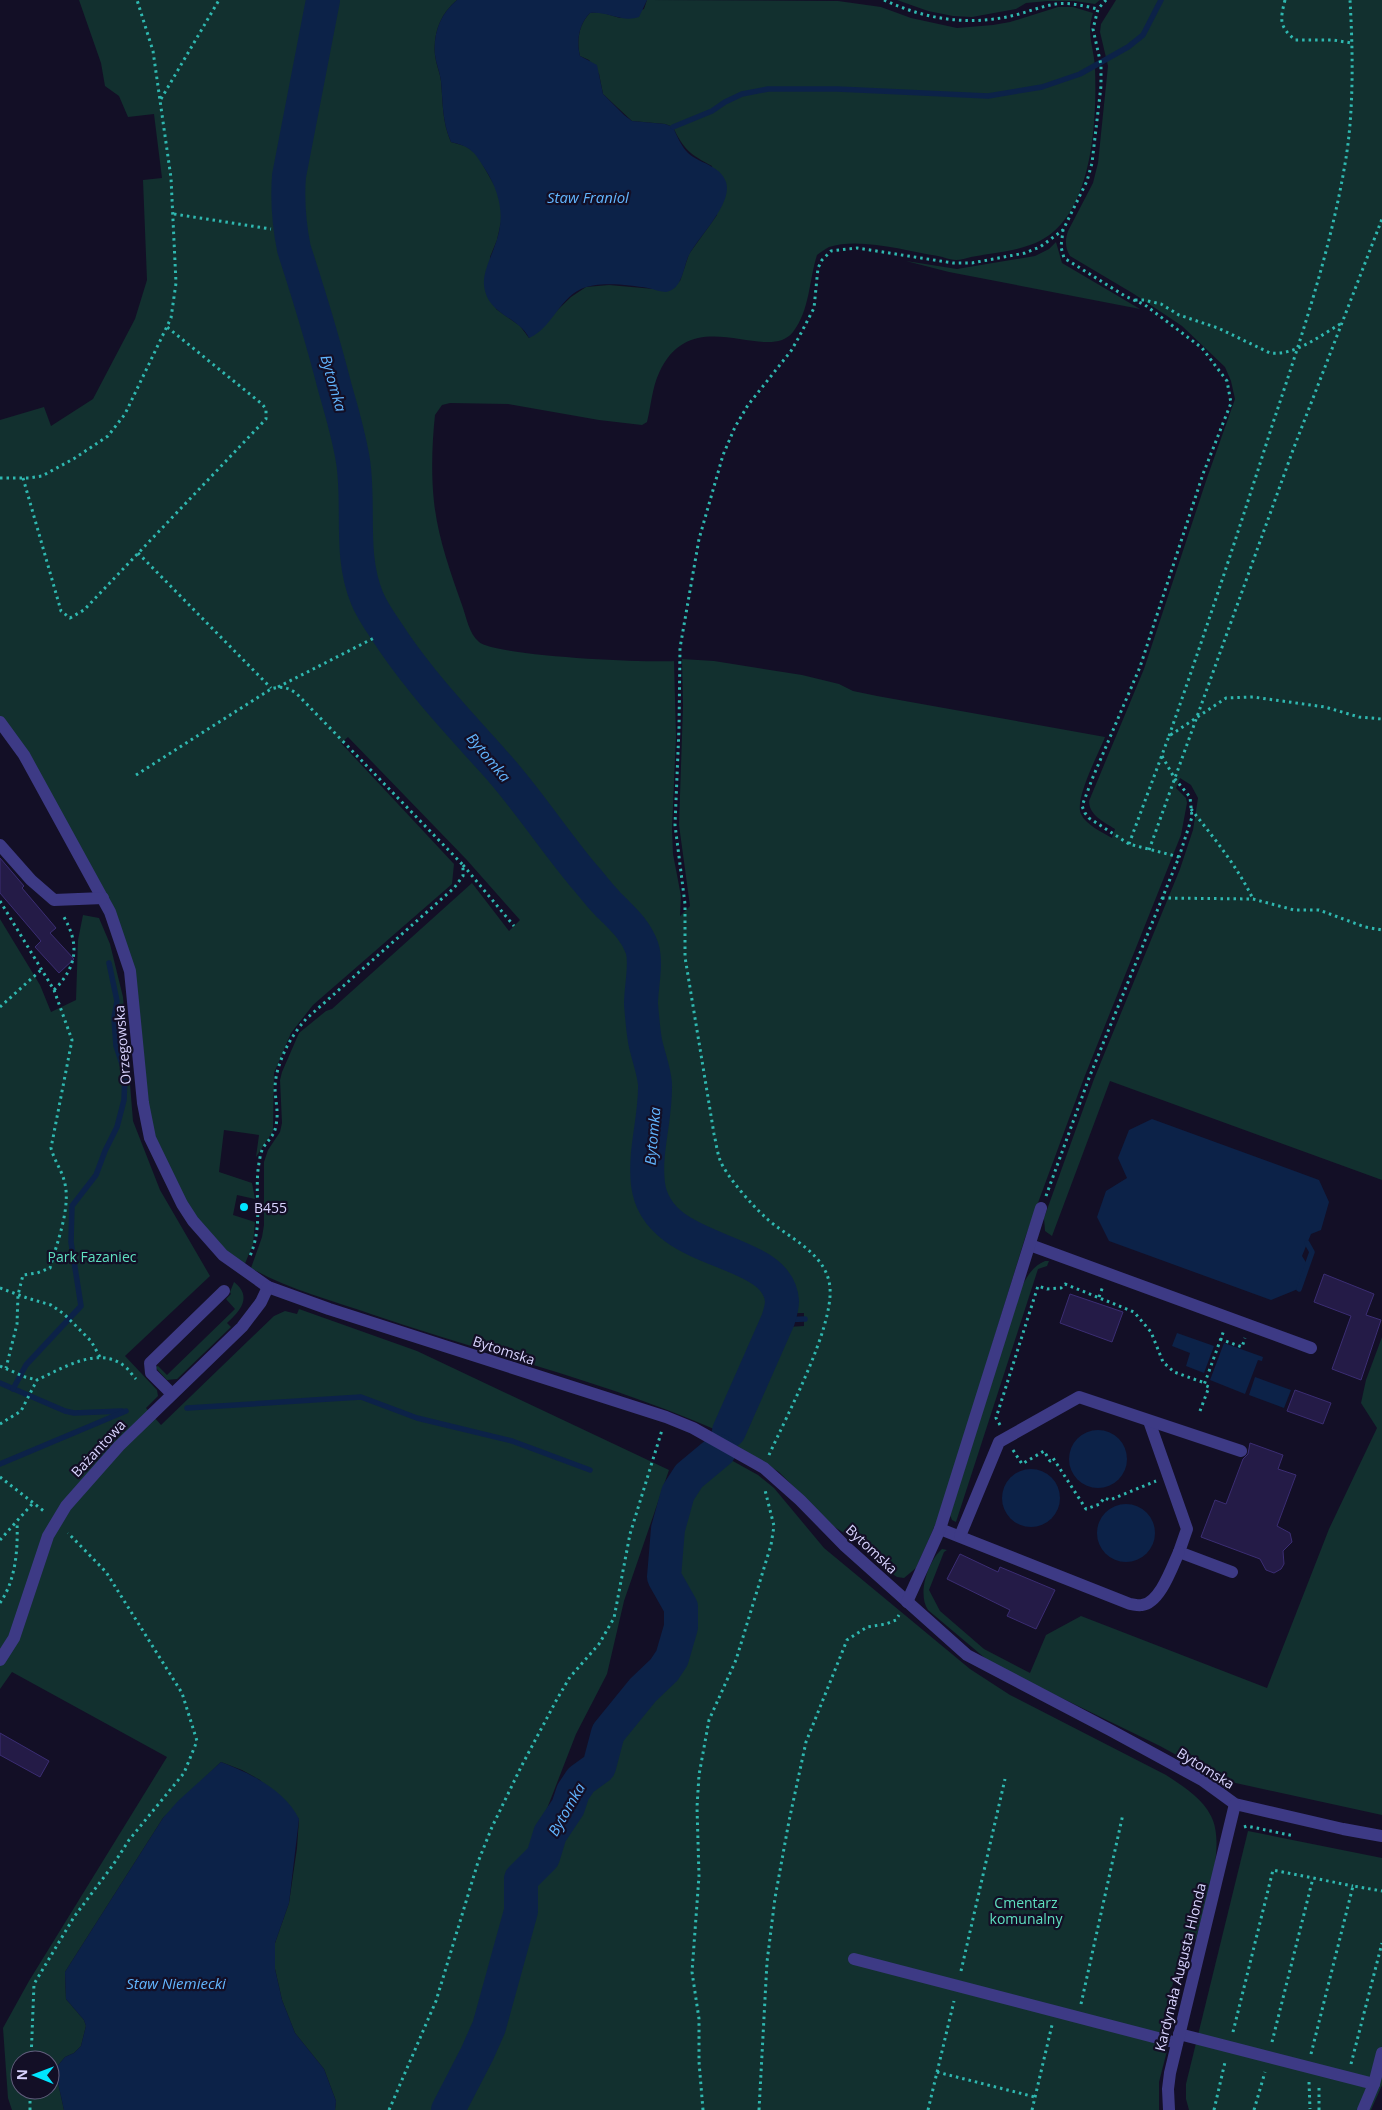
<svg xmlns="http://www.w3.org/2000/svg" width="1382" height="2110" font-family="'Open Sans',sans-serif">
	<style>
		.green { fill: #12302f; fill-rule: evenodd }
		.water { fill: #0c2248 }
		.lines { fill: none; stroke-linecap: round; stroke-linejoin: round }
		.stream { stroke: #0c2248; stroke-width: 5.5 }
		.river { stroke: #0c2248; stroke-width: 34 }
		.building { fill: #241b47; stroke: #3b2d73 }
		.path { stroke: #2fb8b0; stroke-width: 3; stroke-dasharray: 2.5 4; stroke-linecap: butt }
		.minor { stroke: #3d3a85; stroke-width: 12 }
		.poi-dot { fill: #00e5ff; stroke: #130f26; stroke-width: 2 }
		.labels { text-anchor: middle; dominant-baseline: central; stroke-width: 4.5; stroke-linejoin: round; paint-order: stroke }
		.street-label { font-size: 14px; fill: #d9d4ff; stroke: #130f26 }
		.poi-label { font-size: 14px; fill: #d9d4ff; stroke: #130f26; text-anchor: start }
		.park-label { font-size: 14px; fill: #5fe0c0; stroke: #130f26 }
		.water-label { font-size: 15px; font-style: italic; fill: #62b6ff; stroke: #130f26 }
	</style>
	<rect width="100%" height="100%" fill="#130f26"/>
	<!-- green -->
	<g class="green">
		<path d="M 79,0 L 319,0 L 284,190 L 285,221 L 292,248 L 342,421 L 350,460 L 354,504 L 353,537 L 356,566 L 363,595 L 413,678 L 491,765 L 540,824 L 581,880 L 625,931 L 631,943 L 635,954 L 636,964 L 633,996 L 634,1039 L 646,1088 L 639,1130 L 637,1162 L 641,1189 L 652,1218 L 659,1227 L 688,1245 L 711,1258 L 750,1274 L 766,1285 L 771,1294 L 773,1302 L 771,1318 L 750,1357 L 738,1396 L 721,1432 C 608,1382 487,1354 371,1314 C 331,1300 287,1289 251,1268 L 262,1237 L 264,1225 L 264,1162 L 268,1150 L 280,1132 L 282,1123 L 280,1080 L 282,1072 L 299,1033 L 326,1011 L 332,1009 L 472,883 L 509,931 L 520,920 L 466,859 L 348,737 L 341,743 L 454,864 L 452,884 L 313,1005 L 291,1033 L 274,1073 L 273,1131 L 256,1157 L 259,1135 L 224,1130 L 219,1172 L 252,1183 L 255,1199 L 237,1195 L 233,1215 L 255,1222 L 253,1244 L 244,1266 L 224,1253 L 196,1220 L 152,1134 L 134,973 L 27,753 L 0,716 L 0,420 L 44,407 L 51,426 L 93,399 L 135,319 L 147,280 L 143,180 L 162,178 L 154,114 L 128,117 L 119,96 L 105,86 L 101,63 Z"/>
		<path d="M 326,0 L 457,0 C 440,14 433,34 435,55 C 436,64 440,73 441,81 C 443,102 442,122 451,142 L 465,146 L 476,153 L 497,190 L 501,204 L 501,222 L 497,240 L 490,257 L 496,309 L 520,326 L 529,338 L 571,297 L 586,287 L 609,285 L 654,289 L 680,281 L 689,254 L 717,215 L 712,166 C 691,155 683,149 673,127 L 665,124 L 632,121 L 603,94 L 599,74 L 589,60 L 580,56 C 576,41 579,24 590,13 L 600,12 L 620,18 L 644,9 L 647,0 L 838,1 L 881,7 L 911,18 L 957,28 L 993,25 L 1010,22 L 1058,7 L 1073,7 L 1093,13 C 1086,35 1094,47 1095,68 C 1097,123 1093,225 1030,245 C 1011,252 991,253 971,257 C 966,258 961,260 956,260 C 950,260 944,257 938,256 C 906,251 860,237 829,247 C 825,249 821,252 817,255 C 809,280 810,310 793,332 C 767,365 692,300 659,373 C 652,388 651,406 647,422 L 642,425 L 599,420 L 508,404 L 450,403 L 442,405 L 435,415 C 432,443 431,474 434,502 C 438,538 450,571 462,605 C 466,616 469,634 479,642 C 496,656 647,663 674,661 L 676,737 L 672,829 L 673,854 L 681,896 L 680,916 L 690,906 L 679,825 L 683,706 L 682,659 L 714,661 L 802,675 L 839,684 L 853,691 L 877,696 L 1105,737 C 1099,753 1074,799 1081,814 C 1086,825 1102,832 1112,838 L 1115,829 C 1104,822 1089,815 1089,801 L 1144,669 L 1207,478 L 1235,399 L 1231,381 L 1225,367 L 1182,326 L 1134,294 L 1070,256 C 1065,248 1065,240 1068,231 L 1093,183 L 1098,163 L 1108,66 L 1100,32 L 1101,24 L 1116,0 L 1382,0 L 1382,1180 L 1110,1081 L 1052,1236 L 1045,1231 L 1044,1218 L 1094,1079 L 1180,869 L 1193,830 L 1198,798 L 1191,785 L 1180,778 L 1176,788 L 1186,798 L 1187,803 L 1181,835 L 1084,1078 L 1025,1238 L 940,1514 L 916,1568 L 904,1578 L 897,1577 L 891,1573 L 882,1557 L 833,1526 L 779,1472 L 731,1442 C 742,1411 758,1382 773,1353 C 778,1343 779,1335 788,1327 L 804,1326 L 804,1313 L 787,1313 L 789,1299 L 783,1282 L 773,1268 L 725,1244 L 702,1238 L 678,1224 L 667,1210 L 655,1192 L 653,1182 L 653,1159 L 654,1139 L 659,1120 L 660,1093 L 650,1043 L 648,1011 L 647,974 L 652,941 L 645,921 L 639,916 L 626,915 L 617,911 L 568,852 L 549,825 L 496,760 L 418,673 L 382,620 L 370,597 L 358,544 L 359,506 L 356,462 L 349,425 L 297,247 L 290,206 L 293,170 Z"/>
		<polygon points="897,0 1100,0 1095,4 1074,1 1048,1 1026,3 1016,9 972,17 953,16 928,11"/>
		<polygon points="1056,242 1062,263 1140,309 949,272 906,261 957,269 1035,256 1049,249"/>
		<path d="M 83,915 L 99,918 L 110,944 L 123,997 L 133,1121 L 160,1190 L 210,1276 L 125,1356 L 157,1390 L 158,1396 L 146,1408 L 161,1425 L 274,1316 L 285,1311 L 297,1314 L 299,1309 L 417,1351 L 669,1470 L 624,1601 L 607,1674 L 576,1734 L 536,1837 L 510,1914 L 487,1995 L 470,2038 L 436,2110 L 335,2110 L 336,2101 L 324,2069 L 295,2033 L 282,2000 L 275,1969 L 275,1943 L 289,1903 L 297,1848 L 299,1819 L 260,1780 L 242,1770 L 221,1762 L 163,1818 L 65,1972 L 66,1999 L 84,2020 L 86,2026 L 81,2046 L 74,2053 L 65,2057 L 55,2069 L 64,2110 L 12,2110 L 8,2098 L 3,2028 L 29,1981 L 167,1757 L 12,1672 L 0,1689 L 0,919 L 40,985 L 51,1012 L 76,1000 L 78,940 ZM 20,2060 L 50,2060 L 50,2090 L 20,2090 Z"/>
		<path d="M 1045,1261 L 1049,1261 L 1047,1266 L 1038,1269 L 956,1522 L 952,1520 L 950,1515 L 1022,1286 C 1028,1275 1033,1266 1045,1261 Z"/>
		<path d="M 234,1282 C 253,1297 240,1311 227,1323 L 231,1327 L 177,1379 L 167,1380 L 155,1367 L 158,1366 L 167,1375 L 235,1309 L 226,1299 L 231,1294 L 230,1292 Z"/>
		<path d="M 1382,1337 L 1382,1815 L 1222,1780 L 1160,1746 L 992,1664 L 928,1610 C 917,1594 928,1561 942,1549 L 947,1550 L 944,1552 L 929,1590 L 940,1611 L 984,1649 L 1030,1673 L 1046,1635 L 1081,1616 L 1267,1688 L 1329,1529 L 1377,1428 L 1361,1403 L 1366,1380 Z"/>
		<path d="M 722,1455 L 758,1475 L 774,1488 L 824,1548 L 970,1669 L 1010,1695 L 1166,1775 C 1183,1786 1202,1798 1211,1816 C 1227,1847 1204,1907 1196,1939 L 1182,1948 L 1157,2046 L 1167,2051 L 1159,2082 L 1159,2110 L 457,2110 C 473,2081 492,2049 497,2015 L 525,1922 L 526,1880 L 544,1864 L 554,1837 L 568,1821 L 578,1795 L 584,1783 L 595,1780 L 603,1767 L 612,1738 L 618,1728 L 649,1695 L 668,1677 L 675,1667 L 685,1642 L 686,1625 L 684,1596 L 670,1573 L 672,1536 L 676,1513 L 685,1493 L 694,1480 L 715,1465 Z"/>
		<polygon points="1248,1831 1382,1858 1382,2085 1371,2110 1189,2110 1186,2099 1186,2084"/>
	</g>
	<!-- water -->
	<g class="water">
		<path d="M 457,0 L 647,0 L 639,17 C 622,23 608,11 590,13 C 579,24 576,41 580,56 L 597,65 L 603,94 L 624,115 L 632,121 L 665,124 L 673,127 C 677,136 681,146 688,153 C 700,164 720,165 726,182 C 733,204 698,237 689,255 C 683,267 683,289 666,292 C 661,292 653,289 648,288 C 628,285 599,281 581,289 C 558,300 552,328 529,338 C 518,316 487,315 484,285 C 483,273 490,259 494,248 C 506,219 501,194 485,169 C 474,151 471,147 451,142 C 442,122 443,102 441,81 C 440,72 436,64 435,55 C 433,34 440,14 457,0 Z"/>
		<polygon points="1152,1119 1319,1180 1329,1202 1321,1230 1311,1234 1302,1256 1307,1264 1298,1289 1271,1300 1109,1241 1097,1217 1106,1191 1127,1178 1118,1158 1129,1130"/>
		<polygon points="1177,1333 1214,1346 1204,1373 1186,1366 1190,1353 1172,1346"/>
		<polygon points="1224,1343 1263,1357 1262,1361 1258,1360 1245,1394 1210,1380"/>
		<polygon points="1255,1377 1291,1390 1284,1408 1249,1395"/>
		<circle cx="1098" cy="1459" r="29"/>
		<circle cx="1031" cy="1498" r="29"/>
		<circle cx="1126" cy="1533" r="29"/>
		<path d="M 221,1762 C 250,1773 285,1790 299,1819 L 289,1903 L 275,1943 L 275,1969 L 282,2000 L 295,2033 L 324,2069 L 336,2101 L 335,2110 L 64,2110 L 55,2069 L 65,2057 L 74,2053 L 81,2046 L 86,2026 L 84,2020 L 66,1999 L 65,1972 L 163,1818 L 178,1801 Z"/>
	</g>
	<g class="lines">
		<!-- stream -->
		<g class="stream">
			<polyline points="673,127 712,111 725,102 742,94 768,89 837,89 988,96 1042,87 1080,74 1128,47 1143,35 1161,0"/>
			<polyline points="1299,1289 1312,1252 1307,1243"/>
			<polyline points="778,1320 805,1319"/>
			<polyline points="0,1383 65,1411 74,1413 122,1411"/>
			<polyline points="13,1389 26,1365 81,1306 71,1242 72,1206 96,1175 105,1151 117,1127 124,1100 125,1073 116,1046 114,1018 117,1001 109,963"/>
			<polyline points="187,1408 361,1397 417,1418 512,1441 590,1470"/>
			<polyline points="0,1464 126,1411"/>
		</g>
		<!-- river -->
		<g class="river">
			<path d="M 323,0 L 289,176 C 287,202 289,224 294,249 C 309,295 323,341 335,388 C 342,412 349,436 353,461 C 360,506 349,555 367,598 C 373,613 384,627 393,641 C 423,685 458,722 493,761 C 526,797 552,838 583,875 C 593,886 601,898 612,908 C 624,920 636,931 642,948 C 647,964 641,986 641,1004 C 642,1016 643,1029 645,1041 C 648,1056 654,1070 655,1084 C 656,1118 644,1150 648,1184 C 657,1258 778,1244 782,1301 C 782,1307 780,1314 778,1320 L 729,1431"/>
			<polyline points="448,2110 477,2054 489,2027 521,1911 521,1879 543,1857 550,1834 568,1807 573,1792 581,1780 599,1767 608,1733 643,1690 664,1670 672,1658 681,1627 681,1607 664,1577 668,1529 678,1493 689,1476 719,1451"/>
		</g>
	</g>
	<!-- building -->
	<g class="building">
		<polygon points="0,858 24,886 22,888 56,928 50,933 74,959 59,973 35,947 41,941 0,893"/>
		<polygon points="1324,1274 1374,1294 1366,1315 1381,1320 1361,1380 1332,1369 1351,1316 1314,1302"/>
		<polygon points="1070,1294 1123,1312 1112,1342 1060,1323"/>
		<polygon points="1295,1390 1331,1403 1323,1424 1287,1411"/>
		<polygon points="1250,1443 1283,1455 1278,1469 1296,1475 1277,1526 1290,1533 1292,1542 1283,1551 1284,1564 1281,1569 1274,1573 1266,1570 1260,1559 1201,1537 1215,1500 1226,1504 1243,1459 1248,1454"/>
		<polygon points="960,1554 998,1572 1000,1567 1055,1590 1036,1629 1007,1616 1010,1610 947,1579"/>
		<polygon points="0,1733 49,1761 40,1777 0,1755"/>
	</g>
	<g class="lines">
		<!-- path -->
		<g class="path">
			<path d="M 884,0 C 925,19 967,26 1011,16 C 1026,13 1041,6 1056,4 C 1070,2 1084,6 1098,9"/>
			<path d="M 1285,0 C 1280,20 1279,26 1295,40 L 1333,40 L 1352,43"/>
			<polyline points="161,99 219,0"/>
			<polyline points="174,214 271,229"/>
			<path d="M 1135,300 L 1144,300 L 1161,304 L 1179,315 L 1218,328 L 1270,353 C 1295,356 1321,335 1342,323"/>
			<polyline points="0,478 29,478 42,476 75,458 108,436 125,414 171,318 176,283 171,178 153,51 137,0"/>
			<polyline points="23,478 61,611 70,618 84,610 266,419 266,409 262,404 167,327"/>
			<polyline points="138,553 271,688"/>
			<polyline points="278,687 374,638"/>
			<path d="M 1169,736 C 1205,633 1239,530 1272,426 C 1300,341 1330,253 1345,164 C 1354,113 1353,52 1350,0"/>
			<polyline points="1162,756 1175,779 1190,797 1192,817 1179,857"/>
			<path d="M 136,775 L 271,689 C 281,686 287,687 296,693 L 463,865 L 463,876 L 454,888 L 306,1019 C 290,1037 276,1063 275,1087 C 275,1100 279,1112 276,1125 C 275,1135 268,1140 263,1148 C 260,1154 259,1163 258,1170 C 255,1201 263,1225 250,1256"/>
			<path d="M 1191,809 C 1214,838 1237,866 1253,899"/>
			<polyline points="1129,844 1169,736 1226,698 1253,697 1325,707 1359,717 1382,719"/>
			<polyline points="1149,850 1293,450 1382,219"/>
			<polyline points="463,865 514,926"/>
			<polyline points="1162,898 1253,899 1294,910 1319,910 1365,927 1382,930"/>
			<path d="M 0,901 L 54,990 L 72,1040 L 51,1148 C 54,1160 61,1169 64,1180 C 72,1206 57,1242 50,1268 L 37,1273 L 23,1275 L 18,1295 L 17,1324 L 6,1368"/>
			<path d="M 54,990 C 78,966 80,943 62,914"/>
			<polyline points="0,1007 41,970"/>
			<polyline points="1046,1196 1089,1078 1179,857 1129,844 1089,818 1085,813 1082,806 1093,777 1140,667 1203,474 1231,403 1227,381 1202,348 1145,305 1125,296 1064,258 1061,247 1063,230 1087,181 1092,163 1101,86 1101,65 1093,29 1098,9 1106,0"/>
			<polyline points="0,1288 27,1298 51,1305 64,1314 91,1341 100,1357"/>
			<polyline points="1099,1297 1103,1286"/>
			<polyline points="1220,1339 1242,1347 1245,1338"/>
			<polyline points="0,1366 25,1377 37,1380"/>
			<polyline points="1200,1411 1209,1387 1204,1385 1224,1330"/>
			<path d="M 0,1424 L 21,1411 L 37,1380 C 61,1369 97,1346 123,1365 C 128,1368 132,1375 136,1379"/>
			<polyline points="1000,1425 996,1418 1038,1286 1047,1289 1061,1288 1065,1284 1134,1312 1151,1332 1163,1362 1174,1372 1205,1383"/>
			<polyline points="1013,1450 1022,1464 1044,1451 1050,1461 1053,1458 1086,1509 1100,1504 1104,1498 1110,1500 1156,1481"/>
			<path d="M 769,1455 C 787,1415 833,1329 830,1288 C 827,1252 787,1238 765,1217 C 752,1205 726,1176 720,1160 C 717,1152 716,1142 714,1134 L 685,957 L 685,904 L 675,825 L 679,728 L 680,648 L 699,539 L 723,455 L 735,427 L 748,405 L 791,351 L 799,337 L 814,308 L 818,268 L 822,260 L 831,251 L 857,248 L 953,263 L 972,263 L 1025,253 L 1040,247 L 1063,230"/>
			<polyline points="0,1477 45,1512"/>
			<polyline points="0,1540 33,1503"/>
			<path d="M 0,1603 C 16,1580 18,1549 17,1522"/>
			<polyline points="1244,1827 1247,1826 1294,1836"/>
			<polyline points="961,1971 1005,1779"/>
			<polyline points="1081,2004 1123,1814"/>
			<polyline points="1233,2032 1273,1870 1353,1886"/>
			<polyline points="1272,2042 1313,1878"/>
			<polyline points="1311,2054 1353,1886 1382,1891"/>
			<polyline points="31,2060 34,1984 74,1917 113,1865 129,1840 184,1773 197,1741 182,1693 106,1572 68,1533"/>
			<polyline points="1351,2064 1382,1943"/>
			<polyline points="937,2072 1035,2097"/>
			<polyline points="1309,2082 1310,2109"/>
			<polyline points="30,2110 30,2090"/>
			<polyline points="389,2110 436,2001 478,1862 492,1827 521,1767 557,1699 570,1677 599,1644 614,1618 630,1534 662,1430"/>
			<polyline points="703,2110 699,2062 699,2019 692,1972 699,1876 697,1807 699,1775 709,1720 736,1660 771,1545 774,1526 765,1490"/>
			<polyline points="759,2110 767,1962 775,1898 789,1821 806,1742 847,1640 867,1627 886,1624 896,1620 899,1615"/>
			<polyline points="928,2110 954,2001"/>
			<polyline points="1032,2110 1052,2025"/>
			<polyline points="1214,2110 1225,2062"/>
			<polyline points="1254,2110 1265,2072"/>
			<polyline points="1319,2110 1319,2085"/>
		</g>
		<!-- minor -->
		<g class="minor">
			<polyline points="0,722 24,755 110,912 130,971 143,1103 150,1138 182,1204 193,1221 223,1255 268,1287 329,1309 666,1417 693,1428 764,1468 800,1500 845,1546 967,1655 1110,1730 1202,1780 1235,1804 1343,1829 1382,1836"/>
			<polyline points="0,845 31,880 54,900 103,898"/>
			<polyline points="1030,1245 1311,1348"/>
			<polyline points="172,1394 151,1373 150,1363 224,1291"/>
			<polyline points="1149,1421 1187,1529 1179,1552 1232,1572"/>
			<path d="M 940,1529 L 1130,1604 C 1133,1604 1138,1606 1142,1605 C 1160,1603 1172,1567 1179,1552"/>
			<polyline points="960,1536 999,1442 1079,1397 1241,1451"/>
			<polyline points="907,1602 940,1529 1041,1208"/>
			<polyline points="0,1660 14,1638 48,1536 66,1506 119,1446 242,1327 261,1302 268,1287"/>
			<polyline points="854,1959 1177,2043"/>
			<polyline points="1179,2034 1374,2084"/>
			<polyline points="1169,2110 1168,2089 1170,2073 1235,1804"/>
			<polyline points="1363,2110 1374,2084 1382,2053"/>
		</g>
	</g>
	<!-- markers -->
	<circle class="poi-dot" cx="244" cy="1207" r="5"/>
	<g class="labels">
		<!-- street labels -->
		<g class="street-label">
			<text transform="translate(122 1045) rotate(-95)">Orzegowska</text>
			<text transform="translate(504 1350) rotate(18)">Bytomska</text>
			<text transform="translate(98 1448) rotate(-47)">Bażantowa</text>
			<text transform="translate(872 1549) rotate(43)">Bytomska</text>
			<text transform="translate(1206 1768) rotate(32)">Bytomska</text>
			<text transform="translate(1180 1967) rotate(-76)">Kardynała Augusta Hlonda</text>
		</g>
		<!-- poi labels -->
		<g class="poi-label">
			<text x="254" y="1207">B455</text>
		</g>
		<!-- park labels -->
		<g class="park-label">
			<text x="92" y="1256">Park Fazaniec</text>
			<text x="1026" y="1902">Cmentarz<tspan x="1026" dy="16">komunalny</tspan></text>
		</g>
		<!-- water labels -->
		<g class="water-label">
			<text x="588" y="197">Staw Franiol</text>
			<text transform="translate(334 383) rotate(74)">Bytomka</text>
			<text transform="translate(489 757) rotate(50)">Bytomka</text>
			<text transform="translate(652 1136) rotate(-85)">Bytomka</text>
			<text transform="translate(566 1809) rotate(-60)">Bytomka</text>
			<text x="176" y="1983">Staw Niemiecki</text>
		</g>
	</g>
	<!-- north arrow -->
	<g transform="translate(35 2075) rotate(271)"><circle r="24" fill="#130f26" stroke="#625e7d"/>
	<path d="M0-4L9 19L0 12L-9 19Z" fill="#00e5ff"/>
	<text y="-8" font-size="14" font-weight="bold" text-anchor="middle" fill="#d9d4ff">N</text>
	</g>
</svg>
